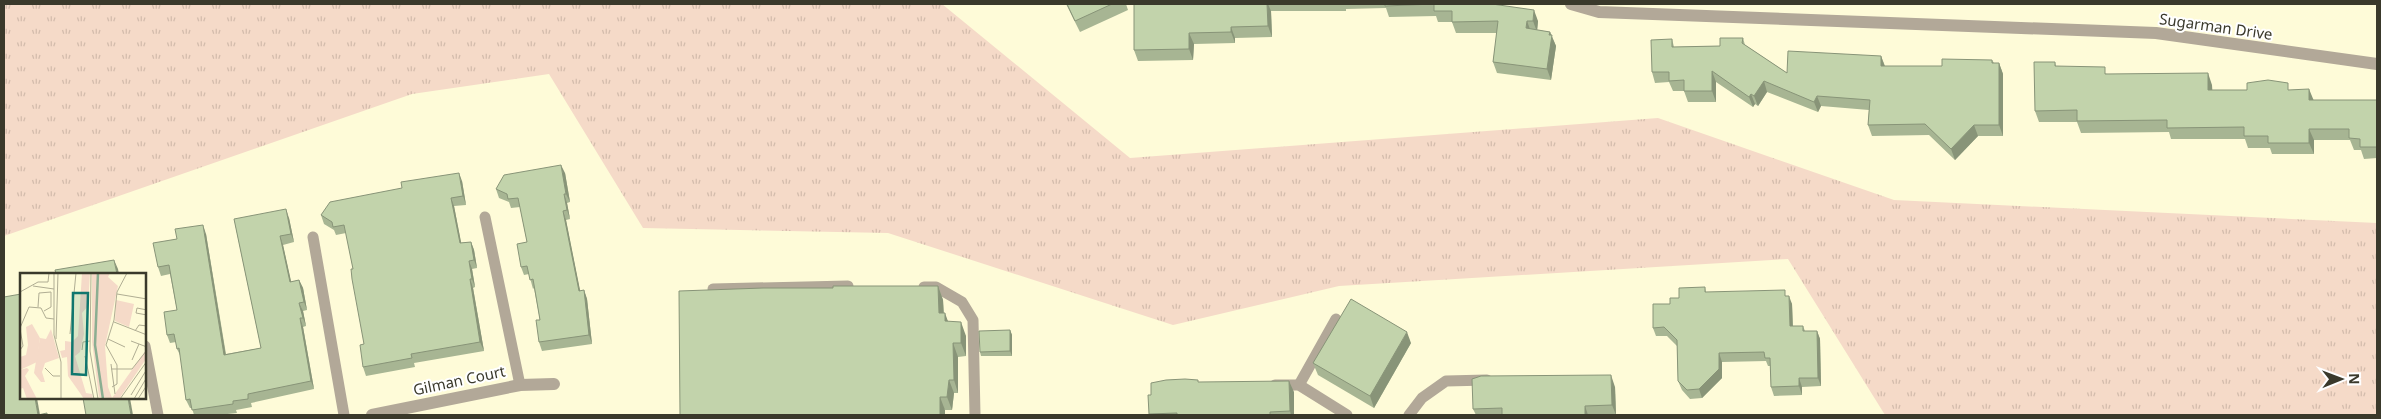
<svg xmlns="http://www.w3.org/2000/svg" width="2381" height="419" font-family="'Noto Sans',sans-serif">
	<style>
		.grass { fill: url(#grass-tufts) }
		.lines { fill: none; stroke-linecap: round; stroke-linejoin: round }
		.service { stroke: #b2a898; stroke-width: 11 }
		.minor { stroke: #b2a898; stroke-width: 12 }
		.wall { fill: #a7b593 }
		.shaded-wall { fill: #889478 }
		.building { fill: #c2d3ab; stroke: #889478 }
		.labels { text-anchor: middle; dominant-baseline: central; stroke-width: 4; stroke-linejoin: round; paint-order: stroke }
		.street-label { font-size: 15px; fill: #3a392b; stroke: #fff }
		.inset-river { fill: none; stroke: #8bae91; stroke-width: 2.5 }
		.inset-road { fill: none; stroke: #b0ad93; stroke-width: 1 }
		.view { fill: #0f766e; fill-opacity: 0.15; stroke: #0f766e; stroke-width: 2.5 }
		.inset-edge { fill: none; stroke: #3a392b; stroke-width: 2.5 }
	</style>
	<defs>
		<pattern id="grass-tufts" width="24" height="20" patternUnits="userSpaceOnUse" patternTransform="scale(1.25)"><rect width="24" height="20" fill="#f5dac8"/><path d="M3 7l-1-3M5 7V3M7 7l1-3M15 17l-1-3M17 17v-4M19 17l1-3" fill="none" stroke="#d3bcac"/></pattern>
	</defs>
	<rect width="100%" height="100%" fill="#fefbd8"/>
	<!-- grass -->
	<polygon class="grass" points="4,4 942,4 1130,158 1658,118 1894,200 2377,223 2377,415 1885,415 1788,259 1339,286 1173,325 888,233 643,228 549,74 412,94 4,236"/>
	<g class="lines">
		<!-- service -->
		<g class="service">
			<polyline points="485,217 520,385"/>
			<polyline points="313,237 344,415"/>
			<polyline points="924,287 936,287 962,302 973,320 975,415"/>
			<polyline points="713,289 848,286"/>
			<polyline points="145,346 158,415"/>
			<polyline points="1275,385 1299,385 1347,415"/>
			<polyline points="1299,385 1336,319"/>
			<polyline points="1409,415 1422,398 1446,381 1487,380"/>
		</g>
		<!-- minor -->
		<g class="minor">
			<polyline points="1571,4 1599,12 2156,33 2377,64"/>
			<polyline points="372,415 520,385 554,384"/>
		</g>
	</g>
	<!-- wall -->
	<g class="wall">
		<polygon points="1066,4 1126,4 1128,10 1080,32"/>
		<polygon points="1134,4 1493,4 1538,21 1537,30 1550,32 1556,46 1551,80 1497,73 1493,62 1497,33 1456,33 1452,22 1438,22 1436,16 1389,17 1386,8 1346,9 1346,11 1271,11 1272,37 1235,38 1235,43 1194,44 1193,60 1138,61 1134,50"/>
		<polygon points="1743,38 1745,45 1787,73 1881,56 1885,66 1942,66 1992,60 1994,63 1999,63 2003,74 2003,136 1978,136 1955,160 1929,135 1872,136 1868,125 1869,110 1821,106 1818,112 1767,92 1758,106 1755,104 1753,107 1716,82 1716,102 1688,102 1684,91 1673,91 1669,82 1655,83 1652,72 1672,39 1674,47 1720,46"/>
		<polygon points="2055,62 2056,66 2108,74 2212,85 2212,90 2290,90 2313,100 2377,100 2377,158 2364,159 2361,150 2354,150 2350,140 2314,140 2314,154 2272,154 2270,148 2248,148 2245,139 2171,139 2169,132 2081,133 2077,122 2039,122 2035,111"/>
		<polygon points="565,173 570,202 567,203 570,219 566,220 580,291 584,290 587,299 592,344 542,351 539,342 540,320 534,288 533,289 529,274 524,275 521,267 527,242 520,207 511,208 509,202 499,198 496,189"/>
		<polygon points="462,181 466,205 454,206 461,243 471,242 474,250 477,268 472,269 475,287 473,288 484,351 414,363 415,367 366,376 363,367 364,344 353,269 346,233 336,235 334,230 324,224 321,215"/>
		<polygon points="289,218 294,242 283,245 291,282 299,280 303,288 307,310 303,311 306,326 303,327 314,389 251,403 252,407 236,410 237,413 218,415 194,415 192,408 190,408 186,400 181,357 177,349 176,342 170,343 167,335 177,310 170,274 161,276 158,267 206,234 226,354 261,348 234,219"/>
		<polygon points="938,286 943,300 944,313 948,322 966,336 966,356 958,357 958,393 954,393 952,410 945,410 833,288"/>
		<polygon points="1705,287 1706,292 1787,296 1792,304 1793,326 1803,326 1805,331 1817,331 1820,339 1821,386 1802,387 1802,395 1774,396 1771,387 1770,366 1768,366 1766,361 1722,362 1722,378 1702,398 1690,399 1682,390 1678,381 1677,346 1667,336 1656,336 1653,328 1670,304 1679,298"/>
		<polygon points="1010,330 1012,335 1012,356 981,356 980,352"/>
		<polygon points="1411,343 1374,408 1318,375 1313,363"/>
		<polygon points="1199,382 1294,392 1294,415 1149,415 1151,395"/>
		<polygon points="1615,387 1616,415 1476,415 1473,409"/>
	</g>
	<!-- shaded-wall -->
	<g class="shaded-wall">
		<polygon points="1267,4 1268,4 1271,11 1272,37 1268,26"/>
		<polygon points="1534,10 1538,21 1537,32 1533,21"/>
		<polygon points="1527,21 1531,32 1526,28"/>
		<polygon points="1231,27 1235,38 1235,43 1231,32"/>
		<polygon points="1550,32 1556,46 1551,80 1547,69"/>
		<polygon points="1189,33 1194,44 1193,60 1189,49"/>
		<polygon points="1881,56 1885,67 1881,66"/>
		<polygon points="1999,63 2003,74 2003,136 1999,125"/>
		<polygon points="1712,71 1716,82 1716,102 1712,91"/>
		<polygon points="2208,73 2212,85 2213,102 2208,90"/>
		<polygon points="1764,81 1767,92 1758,106 1754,96"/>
		<polygon points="2309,89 2314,101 2309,100"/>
		<polygon points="1751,94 1755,104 1753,107 1749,97"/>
		<polygon points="1817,96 1821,106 1818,112 1814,102"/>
		<polygon points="1974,125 1978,136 1955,160 1951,149"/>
		<polygon points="2309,129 2314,140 2314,154 2309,143"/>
		<polygon points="561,165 565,173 570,202 566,194"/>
		<polygon points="459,173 462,181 466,205 463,196"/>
		<polygon points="564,194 567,203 570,219 567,210"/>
		<polygon points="451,198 454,206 463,252 460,243"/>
		<polygon points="286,209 289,218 294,242 291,234"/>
		<polygon points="563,211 566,220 582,300 579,291"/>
		<polygon points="203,225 206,234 227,363 224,355"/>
		<polygon points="280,236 283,245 293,290 290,282"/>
		<polygon points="471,242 474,250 477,268 474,260"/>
		<polygon points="114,260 118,269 119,274 117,274"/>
		<polygon points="469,261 472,269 475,287 472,279"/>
		<polygon points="470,279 473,288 484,351 480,342"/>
		<polygon points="299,280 303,288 307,310 304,302"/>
		<polygon points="938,286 943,300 944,327 939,313"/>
		<polygon points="584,290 587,299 592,344 589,335"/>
		<polygon points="1789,296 1792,304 1793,335 1790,326"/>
		<polygon points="299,303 303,311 306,326 303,318"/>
		<polygon points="945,313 950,327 945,321"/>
		<polygon points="300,318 303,327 314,389 311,381"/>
		<polygon points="961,322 966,336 966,356 961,343"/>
		<polygon points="1010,330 1012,335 1012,356 1010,351"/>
		<polygon points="1817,331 1820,339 1821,386 1818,378"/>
		<polygon points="1407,332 1411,343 1374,408 1370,396"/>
		<polygon points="953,343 958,357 958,393 954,380"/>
		<polygon points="1719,353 1722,362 1722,378 1702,398 1699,389"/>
		<polygon points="1611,375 1615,387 1616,415 1612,405"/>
		<polygon points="1799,378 1802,387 1802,395 1799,386"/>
		<polygon points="949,380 954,393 952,410 947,397"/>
		<polygon points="1289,381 1294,392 1294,415 1291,415 1290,411"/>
		<polygon points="940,397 945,410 945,415 940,415"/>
		<polygon points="35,398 37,398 40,415 38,415"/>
		<polygon points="128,398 130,398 133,415 131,415"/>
		<polygon points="1585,406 1588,415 1585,415"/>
	</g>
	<!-- building -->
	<g class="building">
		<polygon points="1067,4 1112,4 1075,21"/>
		<polygon points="1134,4 1267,4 1268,26 1231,27 1231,32 1189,33 1189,49 1134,50"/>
		<polygon points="1385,4 1492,4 1534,10 1533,21 1527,21 1526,28 1550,32 1549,35 1552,35 1547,69 1493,62 1498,21 1452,22 1452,11 1434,11 1434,4 1385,6"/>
		<polygon points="1720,38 1743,38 1742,43 1787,73 1788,51 1881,56 1881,66 1942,66 1942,59 1992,60 1992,63 1999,63 1999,125 1974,125 1951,149 1925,124 1868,125 1870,100 1817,96 1814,102 1764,81 1754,96 1751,94 1749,97 1712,71 1712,91 1684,91 1684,80 1669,81 1669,72 1652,72 1651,40 1672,39 1672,47 1720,46"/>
		<polygon points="2034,62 2055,62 2055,66 2105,67 2105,74 2208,73 2208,90 2247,90 2247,83 2268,80 2288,83 2288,90 2309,89 2309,100 2377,100 2377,147 2360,147 2360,139 2349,138 2349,129 2309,129 2309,143 2268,143 2268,136 2244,136 2244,127 2167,128 2167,120 2077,121 2077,110 2035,111"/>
		<polygon points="561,165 566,194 564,194 567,210 563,211 579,291 584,290 589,335 539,342 536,320 540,320 533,279 530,280 527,266 521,267 517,244 527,242 518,198 508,199 507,194 496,189 504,175"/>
		<polygon points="459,173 463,196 451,198 460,243 471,242 474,260 469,261 472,279 470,279 480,342 411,354 412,358 363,367 360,345 364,344 352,279 351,269 353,269 344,225 333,227 332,222 321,215 330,202 402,188 401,182"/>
		<polygon points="286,209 291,234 280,236 290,282 299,280 304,302 299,303 303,318 300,318 311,381 248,394 248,399 233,401 233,404 192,410 190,399 186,400 179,348 177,349 174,334 167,335 164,312 177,310 169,265 158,267 153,243 177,239 175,229 203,225 224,355 261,348 234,219"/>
		<polygon points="114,260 117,274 56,274 55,270"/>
		<polygon points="833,286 938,286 939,313 945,313 945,321 961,322 961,343 953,343 954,380 949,380 947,397 940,397 940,415 680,415 679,291 763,288 833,288"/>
		<polygon points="1705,287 1705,292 1785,290 1785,296 1789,296 1790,326 1803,326 1803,331 1817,331 1818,378 1799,378 1799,386 1771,387 1770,358 1765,358 1764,352 1719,353 1719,369 1699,389 1687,390 1678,381 1677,340 1664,327 1653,328 1653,304 1670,304 1670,298 1679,298 1679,288"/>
		<polygon points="21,294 21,398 35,398 38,415 47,413 47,415 4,415 4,297"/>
		<polygon points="1351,299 1407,332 1370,396 1313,363"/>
		<polygon points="1010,330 1010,351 980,352 979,331"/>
		<polygon points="1611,375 1612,405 1585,406 1585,415 1502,415 1502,408 1473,409 1472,379 1481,376"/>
		<polygon points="1185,379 1198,380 1198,382 1289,381 1290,411 1270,412 1270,415 1177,415 1177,413 1149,414 1148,395 1151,395 1151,383 1166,380"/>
		<polygon points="83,398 128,398 131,415 86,415"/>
	</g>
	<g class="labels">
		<!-- street labels -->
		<g class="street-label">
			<text transform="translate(2216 26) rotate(8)">Sugarman Drive</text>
			<text transform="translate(459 380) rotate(-12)">Gilman Court</text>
		</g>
	</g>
	<!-- overview -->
	<g transform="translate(20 273)">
		<rect width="126" height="126" fill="#fefbd8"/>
		<path d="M 62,0 L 70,0 L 68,33 L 62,40 L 64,61 L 60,79 L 55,83 L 66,120 L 72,121 L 73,126 L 64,126 L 60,120 L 48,103 L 47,84 L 42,85 L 40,78 L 45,77 L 45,68 L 52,69 L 58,63 ZM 72,0 L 90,0 L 88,4 L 98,13 L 85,73 L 88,114 L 92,125 L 126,77 L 126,86 L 99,126 L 79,124 L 72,69 ZM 31,56 L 39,85 L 25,90 L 22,99 L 25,109 L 21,109 L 14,100 L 20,65 L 26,66 ZM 7,95 L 9,97 L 5,103 L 17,126 L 7,126 L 3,115 L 0,116 L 0,97 Z" fill="#f5dac8"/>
		<path d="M 96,27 L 114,31 L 109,54 L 95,48 ZM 12,51 L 20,65 L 17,89 L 0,97 L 0,84 L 6,82 L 8,72 L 6,54 Z" fill="#f5dac8"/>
		<path class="inset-river" d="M 78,0 L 75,72 L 83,126"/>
		<path class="inset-road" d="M 34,0 L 34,62 L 41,89 L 41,126M 71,0 L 70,78 L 78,126M 18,9 L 28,9 L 29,0M 13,13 L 34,16M 0,19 L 18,9M 97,21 L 127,26M 18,34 L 19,20 L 31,19 L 31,34 L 24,38M 127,37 L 117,35 L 116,40 L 127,42M 94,49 L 127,62M 0,55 L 9,34 L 21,35 L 26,45 L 34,46M 0,56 L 3,73 L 0,77M 115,58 L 119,52 L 127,53M 50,61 L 56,0M 36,66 L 38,0M 88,66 L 105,74M 111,68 L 127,74M 62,77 L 63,69 L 70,68M 65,83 L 74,126M 112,87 L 119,71M 91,91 L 95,121M 25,95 L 33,103 L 40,103M 91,96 L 112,96 L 127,77M 92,114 L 97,111 L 97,92 L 86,72 L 94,47 L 97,19 L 107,0M 111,122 L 127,96M 100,126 L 127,88M 114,126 L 127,104M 118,126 L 127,112"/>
		<path class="view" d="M 53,20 L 68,20 L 66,102 L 52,101 Z"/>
		<rect width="126" height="126" class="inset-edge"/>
	</g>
	<!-- border -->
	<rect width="2381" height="419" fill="none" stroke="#3a392b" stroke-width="10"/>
	<!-- north arrow -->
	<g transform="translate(2341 379) rotate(89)" stroke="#ffffff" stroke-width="4" paint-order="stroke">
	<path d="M0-4L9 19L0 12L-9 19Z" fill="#3a392b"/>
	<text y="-8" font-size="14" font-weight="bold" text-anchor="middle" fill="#3a392b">N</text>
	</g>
</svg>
